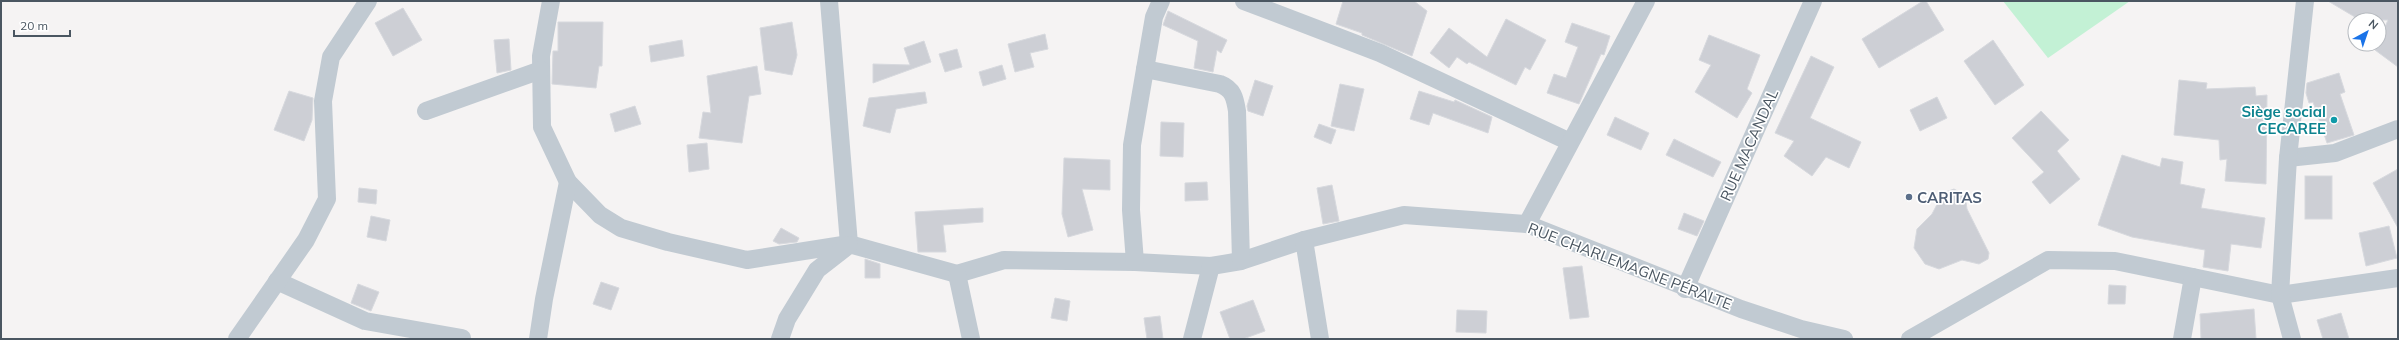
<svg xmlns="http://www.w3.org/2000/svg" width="2399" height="340" font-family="Mulish,sans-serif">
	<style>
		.green { fill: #c3f1d5 }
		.building { fill: #cdcfd5; stroke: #d7d9de }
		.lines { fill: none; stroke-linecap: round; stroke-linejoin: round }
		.minor { stroke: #c1cad2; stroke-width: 18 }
		.culture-dot { fill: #0f9aa8; stroke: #fff; stroke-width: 1.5 }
		.service-dot { fill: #5c6f8a; stroke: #fff; stroke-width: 1.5 }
		.labels { text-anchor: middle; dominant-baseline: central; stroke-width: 3.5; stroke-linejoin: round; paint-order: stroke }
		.culture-label { font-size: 15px; font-weight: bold; fill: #0d838f; stroke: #fff; text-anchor: end }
		.street-label { font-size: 15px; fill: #4a5661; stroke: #fff }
		.service-label { font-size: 15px; font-weight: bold; fill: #4e5e75; stroke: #fff; text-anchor: start }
	</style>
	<rect width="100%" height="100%" fill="#f5f3f3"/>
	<!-- green -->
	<polygon class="green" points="2003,1 2130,1 2048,58"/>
	<!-- building -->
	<g class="building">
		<polygon points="1343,1 1414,1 1427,11 1412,56 1362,35 1362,33 1336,24"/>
		<polygon points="1923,1 1926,1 1944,30 1879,68 1862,39"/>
		<polygon points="2328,1 2398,1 2398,67 2375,50 2388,20 2360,20"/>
		<polygon points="403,8 422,40 393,56 375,23"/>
		<polygon points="1168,11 1227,40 1221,53 1217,50 1213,72 1194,68 1198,41 1163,25"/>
		<polygon points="1506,19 1546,40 1530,70 1525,67 1516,85 1469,62 1467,64 1457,57 1449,68 1430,53 1449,28 1487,57"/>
		<polygon points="558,22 603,22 602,66 599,66 596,88 552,84 553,51 558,51"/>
		<polygon points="792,22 797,55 792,75 765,70 760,28"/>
		<polygon points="1572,23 1610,36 1604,55 1601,54 1579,104 1547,93 1554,74 1566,78 1578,47 1565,42"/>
		<polygon points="1045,34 1048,49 1030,53 1034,67 1015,72 1008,44"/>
		<polygon points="1709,35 1760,55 1747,89 1752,93 1737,118 1695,92 1711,65 1699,60"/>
		<polygon points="509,39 511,70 497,73 494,40"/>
		<polygon points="682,40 684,56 651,62 649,46"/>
		<polygon points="1993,40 2024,85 1995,105 1964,61"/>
		<polygon points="924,41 931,62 873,83 873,64 910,65 904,48"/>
		<polygon points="957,49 962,67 945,72 939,54"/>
		<polygon points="1811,56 1834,67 1810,118 1861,142 1849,168 1826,157 1812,176 1784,156 1794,141 1775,133"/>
		<polygon points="1002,65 1006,79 983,86 979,72"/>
		<polygon points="757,66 761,94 749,96 742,143 699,138 703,112 711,113 707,76"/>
		<polygon points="2339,73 2345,92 2340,94 2354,135 2327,143 2313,102 2309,103 2306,93 2307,83"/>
		<polygon points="1255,80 1273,86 1263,116 1248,111 1247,106"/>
		<polygon points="2179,80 2207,83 2206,89 2255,87 2256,96 2267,95 2266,184 2225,181 2227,159 2220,160 2219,140 2174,135"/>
		<polygon points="1340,84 1364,89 1354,131 1331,126"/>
		<polygon points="289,91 313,98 312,120 304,141 274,130"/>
		<polygon points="1419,91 1454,102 1455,100 1492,117 1488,133 1433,113 1429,125 1410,119"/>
		<polygon points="925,92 927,103 896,109 890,133 863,126 869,98"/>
		<polygon points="1937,97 1947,118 1920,131 1910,110"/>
		<polygon points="635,106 641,124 615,132 610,114"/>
		<polygon points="2041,111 2069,140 2057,151 2080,179 2050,204 2032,182 2044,172 2012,138"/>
		<polygon points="1615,117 1649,133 1641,150 1607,135"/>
		<polygon points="1161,122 1184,123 1183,157 1160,156"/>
		<polygon points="1319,124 1336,130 1331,144 1314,137"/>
		<polygon points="1674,139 1721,162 1713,177 1666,155"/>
		<polygon points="707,143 709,169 689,172 687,145"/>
		<polygon points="2122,155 2160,167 2162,158 2183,162 2180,184 2205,189 2201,208 2265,218 2261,248 2231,244 2228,271 2203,267 2205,250 2132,237 2098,225"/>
		<polygon points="1064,158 1110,160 1110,190 1082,189 1093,230 1068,237 1062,214"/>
		<polygon points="2398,169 2398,228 2373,183"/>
		<rect x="2305" y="176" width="27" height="43"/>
		<polygon points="1207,182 1208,200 1185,201 1185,183"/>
		<polygon points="1332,185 1339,221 1323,224 1317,188"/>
		<polygon points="359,188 377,190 376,204 358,202"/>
		<polygon points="1954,189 1965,195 1967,209 1989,253 1988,259 1979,264 1962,260 1939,269 1925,264 1914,248 1917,229 1932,214 1943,193"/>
		<polygon points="983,208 983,222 943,225 946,252 918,252 915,212"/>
		<polygon points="1684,213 1704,221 1697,236 1678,229"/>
		<polygon points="371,216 390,220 386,241 367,237"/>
		<polygon points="2389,226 2397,258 2366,266 2359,233"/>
		<polygon points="781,228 799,238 797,242 779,244 773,241"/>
		<polygon points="865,259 880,264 880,278 865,278"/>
		<polygon points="1582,266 1589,317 1570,319 1563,268"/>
		<polygon points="601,282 619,288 611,310 593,304"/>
		<polygon points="358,284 379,292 371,311 351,303"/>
		<polygon points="2109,285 2126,286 2125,304 2108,304"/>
		<polygon points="1055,298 1070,301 1067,321 1051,318"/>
		<polygon points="1253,300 1265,331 1243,339 1230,339 1220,312"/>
		<polygon points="2254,309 2256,339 2201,339 2200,314"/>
		<polygon points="1457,310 1487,311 1486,333 1456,332"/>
		<polygon points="2341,313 2349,339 2323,339 2317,320"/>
		<polygon points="1160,316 1163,339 1147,339 1144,318"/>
	</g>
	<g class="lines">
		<!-- minor -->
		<g class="minor">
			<polyline points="551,1 541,56 542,127 568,182 600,215 621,228 668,242 747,260 849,244 957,274 1004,260 1135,262 1211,266 1241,261 1304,240 1404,215 1527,224 1741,309 1801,329 1844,339"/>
			<polyline points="829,1 849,244"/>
			<polyline points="1244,1 1380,53 1570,142"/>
			<path d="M 1145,69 L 1220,84 C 1233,89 1235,98 1237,111 L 1241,261"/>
			<polyline points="426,111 541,70"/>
			<polyline points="2288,158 2335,153 2398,129"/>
			<polyline points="1527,224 1646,1"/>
			<polyline points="1304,240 1320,339"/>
			<polyline points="1135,262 1131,210 1132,145 1154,17 1161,1"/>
			<polyline points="957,274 971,339"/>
			<polyline points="277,281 365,321 462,338"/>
			<polyline points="1685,289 1813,1"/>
			<polyline points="237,339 306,240 327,199 323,101 331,57 368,1"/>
			<polyline points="538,339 544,299 568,182"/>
			<polyline points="780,339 787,319 817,270 849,245"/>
			<polyline points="1192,339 1211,266"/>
			<polyline points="1910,339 2048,260 2115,261 2280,295 2398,278"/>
			<polyline points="2182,339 2193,277"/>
			<polyline points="2292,339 2280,295 2288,158 2305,1"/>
		</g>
	</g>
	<!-- markers -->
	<circle class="culture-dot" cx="2334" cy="120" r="4"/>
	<circle class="service-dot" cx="1909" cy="197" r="4"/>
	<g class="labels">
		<!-- culture labels -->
		<g class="culture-label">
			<text x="2326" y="111">Siège social<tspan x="2326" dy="17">CECAREE</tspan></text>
		</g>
		<!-- street labels -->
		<g class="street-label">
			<text transform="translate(1749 145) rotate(-66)">RUE MACANDAL</text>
			<text transform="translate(1630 266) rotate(21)">RUE CHARLEMAGNE PÉRALTE</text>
		</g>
		<!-- service labels -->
		<g class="service-label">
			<text x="1917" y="197">CARITAS</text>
		</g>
	</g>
	<!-- border -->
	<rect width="2399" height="340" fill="none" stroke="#4a5661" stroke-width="4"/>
	<!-- north arrow -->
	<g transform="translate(2367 32) rotate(40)"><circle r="19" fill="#ffffff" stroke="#b7bbc0"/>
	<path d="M0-3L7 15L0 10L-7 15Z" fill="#1a73e8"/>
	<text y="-6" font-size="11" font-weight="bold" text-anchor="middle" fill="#4a5661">N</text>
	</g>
	<!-- scale -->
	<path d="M14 30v6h56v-6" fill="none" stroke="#4a5661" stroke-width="2"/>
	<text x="20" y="30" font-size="12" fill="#4a5661" stroke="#ffffff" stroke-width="3" paint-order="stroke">20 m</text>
</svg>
